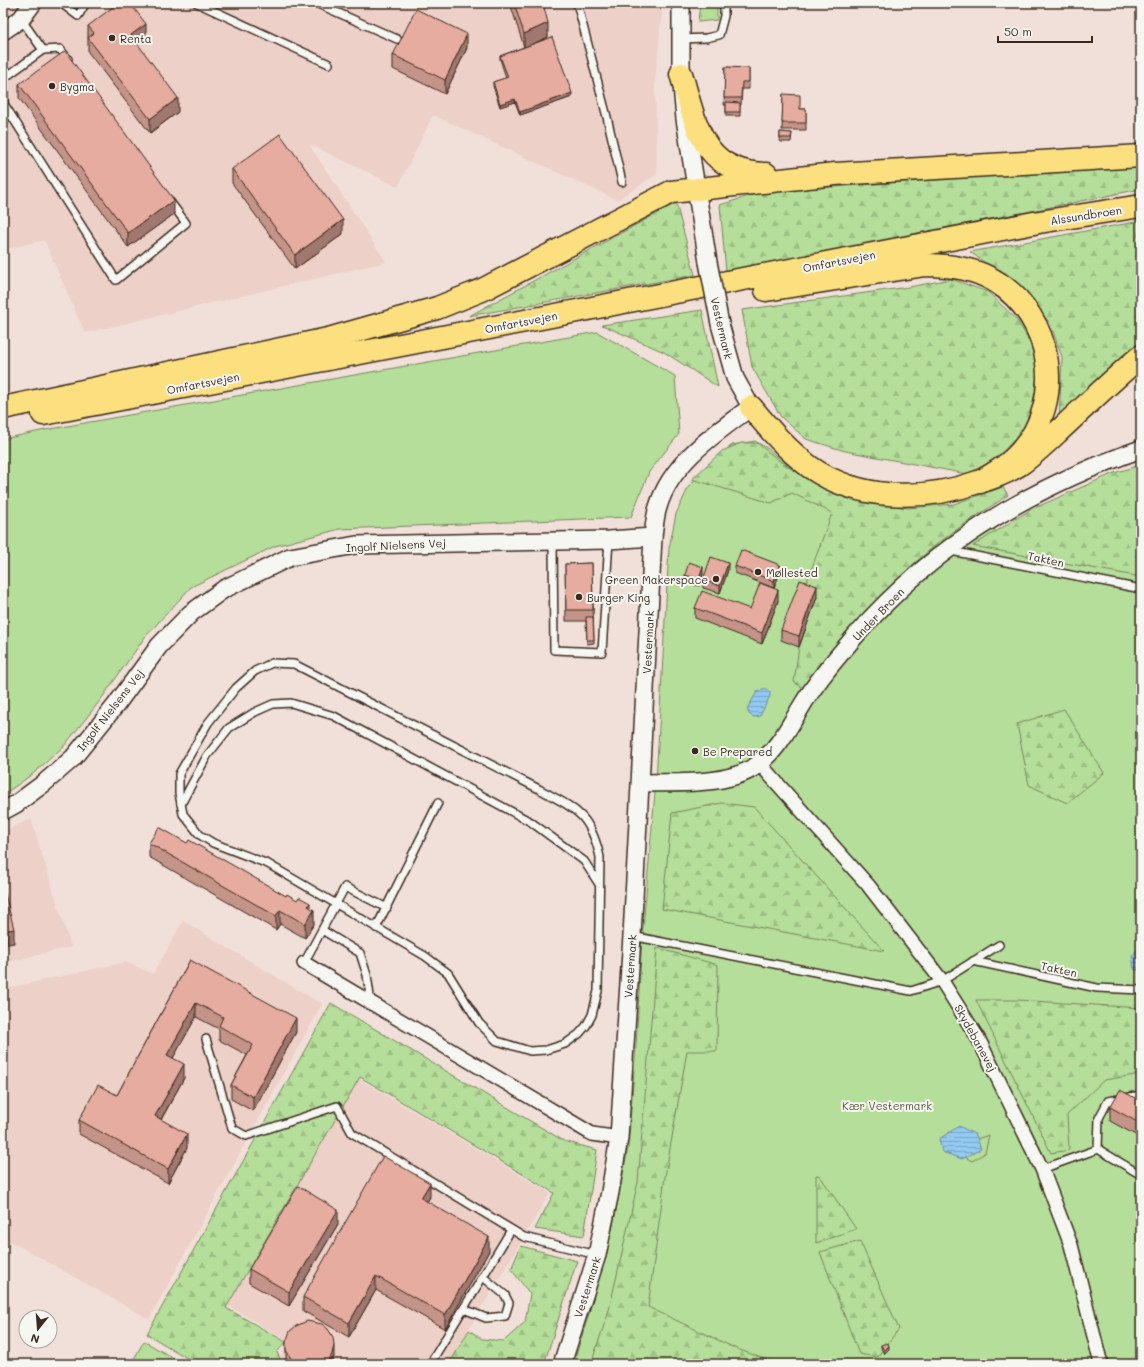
<svg xmlns="http://www.w3.org/2000/svg" width="1144" height="1367" font-family="Mali,sans-serif">
	<style>
		.built { fill: #edd0c8 }
		.green { fill: #b5de9a; stroke: #78845c }
		.forest { fill: url(#forest-firs); stroke: #78845c }
		.water { fill: url(#water-rules); stroke: #708a9d }
		.lines { fill: none; stroke-linecap: round; stroke-linejoin: round }
		.service-casing { stroke: #3b2a1e; stroke-width: 10 }
		.minor-casing { stroke: #3b2a1e; stroke-width: 16 }
		.tertiary-casing { stroke: #3b2a1e; stroke-width: 20 }
		.trunk-casing { stroke: #3b2a1e; stroke-width: 25 }
		.service { stroke: #f6f6f2; stroke-width: 7 }
		.minor { stroke: #f6f6f2; stroke-width: 13 }
		.tertiary { stroke: #f6f6f2; stroke-width: 17 }
		.trunk { stroke: #fce080; stroke-width: 22 }
		.tertiary-bridge-casing { stroke: #3b2a1e; stroke-width: 20; stroke-linecap: butt }
		.tertiary-bridge { stroke: #f6f6f2; stroke-width: 17 }
		.wall { fill: #c59489; stroke: #3b2a1e }
		.shaded-wall { fill: #a0786f; stroke: #3b2a1e }
		.building { fill: #e5ac9f; stroke: #3b2a1e }
		.poi-dot { fill: #3b2a1e; stroke: #f6f6f2; stroke-width: 1.5 }
		.labels { text-anchor: middle; dominant-baseline: central; stroke-width: 4; stroke-linejoin: round; paint-order: stroke }
		.poi-label { font-size: 11px; fill: #3b2a1e; stroke: #f6f6f2; text-anchor: start }
		.street-label { font-size: 11px; fill: #3b2a1e; stroke: #f6f6f2 }
		.park-label { font-size: 11px; fill: #5a573d; stroke: #f6f6f2 }
	</style>
	<defs>
		<pattern id="forest-firs" width="22" height="20" patternUnits="userSpaceOnUse"><rect width="22" height="20" fill="#b5de9a"/><path d="M5 1l3.5 6h-7zM16 11l3.5 6h-7z" fill="#9dbf84"/></pattern>
		<pattern id="water-rules" width="6" height="5" patternUnits="userSpaceOnUse"><rect width="6" height="5" fill="#93caf2"/><path d="M0 2.5h6" fill="none" stroke="#79a4c3"/></pattern>
	</defs>
	<rect width="100%" height="100%" fill="#f1e0d9"/>
	<filter id="ink" filterUnits="userSpaceOnUse"><feTurbulence type="fractalNoise" baseFrequency=".025" numOctaves="2"/><feDisplacementMap in="SourceGraphic" scale="8" xChannelSelector="R" yChannelSelector="G"/><feConvolveMatrix kernelMatrix="1 2 1 2 8 2 1 2 1" color-interpolation-filters="sRGB"/></filter>
	<g filter="url(#ink)">
		<!-- built -->
		<g class="built">
			<polygon points="3,3 663,3 655,80 657,174 617,200 433,115 398,187 309,144 386,262 85,333 44,240 3,250"/>
			<polygon points="31,819 71,947 3,963 3,832"/>
			<polygon points="183,921 322,1004 149,1319 3,1237 3,989 126,962 153,974"/>
			<polygon points="359,1079 550,1193 448,1364 276,1364 289,1342 225,1304"/>
		</g>
		<!-- green -->
		<g class="green">
			<polygon points="597,332 675,376 679,434 649,472 631,517 340,529 275,546 191,587 145,637 99,702 64,746 34,773 3,795 3,439 45,430"/>
			<polygon points="755,441 767,448 806,481 840,498 917,511 960,506 1014,544 1141,569 1141,1364 573,1364 588,1317 613,1226 628,1148 636,1046 642,938 656,782 669,548 676,514 689,486 705,469 732,445"/>
			<polygon points="144,1341 183,1364 131,1364"/>
		</g>
		<!-- forest -->
		<g class="forest">
			<polygon points="700,3 717,3 717,20 698,22"/>
			<polygon points="1141,165 1141,189 726,272 720,205 762,192"/>
			<polygon points="676,203 695,275 469,316"/>
			<polygon points="1141,221 1141,345 1059,421 1062,357 1050,323 1019,287 970,252"/>
			<polygon points="951,279 988,292 1017,320 1032,346 1041,384 1027,426 996,459 967,474 845,451 806,439 781,417 752,367 742,310 909,287"/>
			<polygon points="702,310 718,387 664,352 602,325"/>
			<path d="M 741,443 L 757,443 L 786,466 L 829,489 L 863,501 L 908,508 L 954,504 L 1003,487 L 1008,495 C 982,513 955,529 931,549 C 882,589 843,639 805,689 L 794,682 L 799,647 L 817,597 L 804,589 L 832,513 L 792,493 L 771,503 L 692,479 L 722,451 Z"/>
			<polygon points="1141,465 1141,577 973,546 1030,510 1114,473"/>
			<polygon points="1064,709 1104,773 1067,803 1029,785 1017,724"/>
			<polygon points="722,803 754,807 884,951 662,909 672,813"/>
			<polygon points="657,948 718,965 717,1051 687,1051 665,1177 648,1307 737,1349 778,1364 591,1364 609,1310 638,1182"/>
			<polygon points="976,1000 1018,1000 1141,1008 1141,1074 1104,1080 1067,1115 1069,1150 1051,1153"/>
			<polygon points="331,1003 564,1141 597,1150 584,1236 535,1229 554,1193 360,1077 226,1308 286,1342 277,1352 282,1364 197,1364 147,1334"/>
			<polygon points="989,1135 985,1153 972,1161 963,1156 964,1143"/>
			<polygon points="816,1175 820,1176 856,1229 816,1243"/>
			<polygon points="860,1241 899,1329 877,1357 859,1354 820,1252"/>
			<polygon points="521,1246 577,1261 544,1364 449,1364 469,1330 482,1339 504,1341 525,1322 530,1294 511,1269"/>
		</g>
		<!-- water -->
		<g class="water">
			<polygon points="765,688 770,692 770,696 760,716 754,717 749,714 747,709 757,692"/>
			<polygon points="1141,945 1141,971 1134,969 1132,956"/>
			<polygon points="959,1126 976,1135 981,1149 962,1159 942,1152 939,1139"/>
		</g>
		<g class="lines">
			<defs>
				<g id="service">
					<polyline points="61,3 78,16 86,3"/>
					<polyline points="197,3 329,64"/>
					<polyline points="316,3 397,39"/>
					<polyline points="577,3 607,117 622,182"/>
					<polyline points="681,39 706,38 719,35 724,16 724,3"/>
					<polyline points="43,50 60,49 68,59"/>
					<polyline points="3,79 43,50 21,19"/>
					<polyline points="3,80 4,104 116,280 186,223 168,199"/>
					<polyline points="553,541 554,650 602,652 609,540"/>
					<polyline points="951,551 1141,589"/>
					<path d="M 272,663 L 294,664 L 539,789 C 575,809 590,813 600,857 L 598,991 L 592,1015 L 586,1026 L 579,1034 L 565,1044 L 546,1050 L 530,1051 L 497,1041 L 479,1023 L 448,973 L 425,956 L 268,864 L 213,843 L 200,835 L 183,814 L 179,793 L 179,774 L 208,723 L 236,688 L 255,671 Z"/>
					<polyline points="181,804 207,756 229,728 255,712 273,704 291,703 334,716 531,822 584,861 599,884"/>
					<polyline points="376,928 438,803"/>
					<polyline points="322,930 360,953 367,975 371,1003"/>
					<polyline points="632,936 911,991 942,981 999,945"/>
					<polyline points="973,961 1097,988 1141,990"/>
					<polyline points="304,963 345,887 387,908"/>
					<polyline points="206,1039 232,1128 246,1136 337,1106 352,1133 524,1237 597,1255"/>
					<polyline points="1098,1149 1141,1175"/>
					<polyline points="1042,1169 1098,1149 1099,1118 1108,1101 1141,1095"/>
					<polyline points="464,1309 486,1318 505,1316 509,1303 505,1295 483,1277"/>
					<polyline points="430,1364 511,1230"/>
				</g>
				<g id="minor">
					<polyline points="760,764 868,885 942,981 979,1040 1042,1169 1071,1245 1101,1364"/>
					<polyline points="304,963 592,1134 619,1138"/>
				</g>
				<g id="tertiary">
					<polyline points="681,3 681,74 685,119 708,262"/>
					<polyline points="3,31 21,19 33,3"/>
					<path d="M 641,783 C 676,782 731,787 760,763 C 780,747 792,721 806,699 C 816,684 828,668 840,654 C 922,553 1019,492 1141,449"/>
					<polyline points="3,811 16,804 43,784 73,758 116,705 159,646 191,613 224,589 290,557 356,545 609,540 653,537"/>
					<path d="M 562,1364 L 597,1255 L 610,1192 L 619,1138 L 632,936 L 653,537 C 654,527 655,516 658,507 C 671,462 716,433 751,407 L 735,378 L 720,324"/>
				</g>
				<g id="trunk">
					<path d="M 681,74 C 696,123 701,173 766,174"/>
					<path d="M 766,290 L 925,265 C 950,265 974,268 995,281 C 1053,316 1066,400 1021,451 C 1010,464 995,473 980,482"/>
					<path d="M 751,407 C 770,430 786,449 810,467 C 859,501 924,501 978,482 C 993,478 1006,473 1019,465 C 1035,454 1049,440 1063,427 C 1089,403 1114,378 1141,356"/>
					<polyline points="3,408 328,339 437,308 482,290 671,192 835,174 1141,156"/>
					<polyline points="43,414 1039,222 1141,206"/>
				</g>
			</defs>
			<!-- service casing -->
			<use href="#service" class="service-casing"/>
			<!-- minor casing -->
			<use href="#minor" class="minor-casing"/>
			<!-- tertiary casing -->
			<use href="#tertiary" class="tertiary-casing"/>
			<!-- trunk casing -->
			<use href="#trunk" class="trunk-casing"/>
			<!-- service -->
			<use href="#service" class="service"/>
			<!-- minor -->
			<use href="#minor" class="minor"/>
			<!-- tertiary -->
			<use href="#tertiary" class="tertiary"/>
			<!-- trunk -->
			<use href="#trunk" class="trunk"/>
			<defs>
				<polyline id="tertiary-bridge" points="708,262 720,324"/>
			</defs>
			<!-- tertiary-bridge casing -->
			<use href="#tertiary-bridge" class="tertiary-bridge-casing"/>
			<!-- tertiary-bridge -->
			<use href="#tertiary-bridge" class="tertiary-bridge"/>
		</g>
		<!-- wall -->
		<g class="wall">
			<polygon points="510,3 543,3 548,37 531,45 572,97 520,115 515,102 500,107 493,86 493,82 506,78 500,59 500,56 524,47"/>
			<polygon points="88,26 146,38 137,44 178,112 150,133 88,52"/>
			<polygon points="467,48 445,94 393,69 393,55"/>
			<polygon points="725,67 749,68 749,89 742,89 741,105 740,105 740,116 726,116 726,105 724,105"/>
			<polygon points="19,84 174,214 128,247 19,98"/>
			<polygon points="783,94 800,109 806,109 806,130 782,130"/>
			<polygon points="780,132 792,133 791,142 780,142"/>
			<polygon points="232,169 343,234 295,269 232,183"/>
			<polygon points="592,563 594,643 587,644 586,621 566,621 565,564"/>
			<polygon points="735,566 780,572 774,588 735,573"/>
			<polygon points="728,570 720,593 703,588 703,580"/>
			<polygon points="703,574 699,586 685,582 685,575"/>
			<polygon points="817,597 799,647 781,640 781,630"/>
			<polygon points="778,601 762,644 695,618 695,608 750,609"/>
			<polygon points="149,843 286,896 310,907 314,924 305,938 280,924 276,930 149,857"/>
			<polygon points="190,960 296,1032 253,1111 231,1099 231,1085 247,1055 219,1040 219,1029 196,1017 173,1058 184,1078 161,1120 187,1148 168,1183 79,1134 79,1120 117,1095"/>
			<polygon points="1141,1101 1141,1138 1110,1121 1110,1107"/>
			<polygon points="430,1197 427,1202 489,1251 445,1329 376,1290 349,1337 303,1311 303,1297"/>
			<polygon points="338,1224 289,1306 249,1283 249,1269"/>
			<polygon points="286,1342 334,1356 332,1364 288,1364 286,1360"/>
			<polygon points="881,1345 889,1349 884,1354 881,1348"/>
		</g>
		<!-- shaded-wall -->
		<g class="shaded-wall">
			<polygon points="548,23 548,37 524,48 524,34"/>
			<polygon points="146,24 146,38 131,49 131,35"/>
			<polygon points="467,34 467,48 445,94 445,80"/>
			<polygon points="572,93 572,97 520,115 520,112"/>
			<polygon points="178,98 178,112 150,133 150,119"/>
			<polygon points="515,99 515,102 500,107 500,104"/>
			<polygon points="174,200 174,214 128,247 128,233"/>
			<polygon points="343,220 343,234 295,269 295,255"/>
			<polygon points="728,563 728,570 720,593 720,586"/>
			<polygon points="780,565 780,572 774,588 774,581"/>
			<polygon points="703,567 703,574 699,586 699,579"/>
			<polygon points="817,586 817,597 799,647 799,636"/>
			<polygon points="778,590 778,601 762,644 762,633"/>
			<polygon points="310,903 310,917 314,910 314,924 305,938 305,924 308,906"/>
			<polygon points="280,910 280,924 276,930 276,916"/>
			<polygon points="14,929 14,943 3,945 3,931"/>
			<polygon points="196,1003 196,1017 167,1069 167,1055"/>
			<polygon points="296,1018 296,1032 253,1111 253,1097"/>
			<polygon points="184,1064 184,1078 155,1130 155,1116"/>
			<polygon points="187,1134 187,1148 168,1183 168,1169"/>
			<polygon points="430,1183 430,1197 421,1212 421,1198"/>
			<polygon points="338,1210 338,1224 289,1306 289,1292"/>
			<polygon points="489,1237 489,1251 445,1329 445,1315"/>
			<polygon points="376,1276 376,1290 349,1337 349,1323"/>
			<polygon points="334,1345 334,1356 332,1364 323,1364"/>
			<polygon points="889,1346 889,1349 884,1354 884,1350"/>
		</g>
		<!-- building -->
		<g class="building">
			<polygon points="118,3 130,3 146,24 131,35 178,98 150,119 88,38 94,33 88,26"/>
			<polygon points="514,3 543,3 548,23 524,34"/>
			<polygon points="416,9 467,34 445,80 393,55"/>
			<polygon points="552,37 572,93 520,112 515,99 500,104 493,82 508,77 500,56"/>
			<polygon points="65,51 174,200 128,233 19,84"/>
			<polygon points="725,67 749,68 749,82 742,82 741,98 724,98"/>
			<polygon points="783,94 800,95 800,109 806,109 806,123 782,123"/>
			<polygon points="726,102 740,103 740,112 726,112"/>
			<polygon points="780,132 792,133 791,138 780,138"/>
			<polygon points="280,134 343,220 295,255 232,169"/>
			<polygon points="741,550 780,565 774,581 735,566"/>
			<polygon points="711,557 728,563 720,586 703,580"/>
			<polygon points="689,562 703,567 699,579 685,575"/>
			<polygon points="592,563 593,610 566,610 565,564"/>
			<polygon points="800,580 817,586 799,636 781,630"/>
			<polygon points="760,583 778,590 762,633 695,608 702,591 750,609"/>
			<polygon points="586,617 593,617 594,640 587,640"/>
			<polygon points="159,827 187,843 189,840 286,896 287,894 297,900 299,897 310,903 308,906 314,910 305,924 280,910 276,916 149,843"/>
			<polygon points="3,886 14,929 3,931"/>
			<polygon points="190,960 296,1018 253,1097 231,1085 253,1045 219,1026 223,1017 196,1003 167,1055 184,1064 155,1116 187,1134 168,1169 79,1120 98,1085 117,1095"/>
			<polygon points="1120,1090 1141,1101 1141,1124 1110,1107"/>
			<polygon points="383,1156 430,1183 421,1198 489,1237 445,1315 376,1276 349,1323 303,1297"/>
			<polygon points="298,1186 338,1210 289,1292 249,1269"/>
			<polygon points="307,1321 322,1324 328,1329 333,1337 334,1345 332,1354 328,1361 323,1364 296,1364 293,1362 286,1350 286,1342 290,1331 296,1326"/>
			<polygon points="888,1343 889,1346 884,1350 881,1345"/>
		</g>
	</g>
	<!-- markers -->
	<g class="poi-dot">
		<circle cx="112" cy="38" r="4"/>
		<circle cx="52" cy="86" r="4"/>
		<circle cx="758" cy="572" r="4"/>
		<circle cx="716" cy="579" r="4"/>
		<circle cx="579" cy="597" r="4"/>
		<circle cx="695" cy="751" r="4"/>
	</g>
	<g class="labels">
		<!-- poi labels -->
		<g class="poi-label">
			<text x="120" y="38">Renta</text>
			<text x="60" y="86">Bygma</text>
			<text x="766" y="572">Møllested</text>
			<text x="708" y="579" text-anchor="end">Green Makerspace</text>
			<text x="587" y="597">Burger King</text>
			<text x="703" y="751">Be Prepared</text>
		</g>
		<!-- street labels -->
		<g class="street-label">
			<text transform="translate(1086 215) rotate(-9)">Alssundbroen</text>
			<text transform="translate(839 261) rotate(-11)">Omfartsvejen</text>
			<text transform="translate(521 322) rotate(-11)">Omfartsvejen</text>
			<text transform="translate(722 328) rotate(77)">Vestermark</text>
			<text transform="translate(203 383) rotate(-11)">Omfartsvejen</text>
			<text transform="translate(396 545) rotate(-3)">Ingolf Nielsens Vej</text>
			<text transform="translate(1046 559) rotate(12)">Takten</text>
			<text transform="translate(878 614) rotate(-46)">Under Broen</text>
			<text transform="translate(648 642) rotate(-87)">Vestermark</text>
			<text transform="translate(110 710) rotate(-52)">Ingolf Nielsens Vej</text>
			<text transform="translate(630 966) rotate(-86)">Vestermark</text>
			<text transform="translate(1059 969) rotate(12)">Takten</text>
			<text transform="translate(976 1038) rotate(61)">Skydebanevej</text>
			<text transform="translate(587 1287) rotate(-72)">Vestermark</text>
		</g>
		<!-- park labels -->
		<g class="park-label">
			<text x="887" y="1105">Kær Vestermark</text>
		</g>
	</g>
	<!-- margin -->
	<rect width="1144" height="1367" fill="none" stroke="#f6f6f2" stroke-width="16"/>
	<rect x="8" y="8" width="1128" height="1351" fill="none" stroke="#3b2a1e" stroke-width="1.5" filter="url(#ink)"/>
	<!-- north arrow -->
	<g transform="translate(38 1329) rotate(197)"><circle r="19" fill="#f6f6f2" stroke="#aba49d"/>
	<path d="M0-3L7 15L0 10L-7 15Z" fill="#3b2a1e"/>
	<text y="-6" font-size="11" font-weight="bold" text-anchor="middle" fill="#3b2a1e">N</text>
	</g>
	<!-- scale -->
	<path d="M998 36v6h94v-6" fill="none" stroke="#3b2a1e" stroke-width="2"/>
	<text x="1004" y="36" font-size="12" fill="#3b2a1e" stroke="#f6f6f2" stroke-width="3" paint-order="stroke">50 m</text>
</svg>
